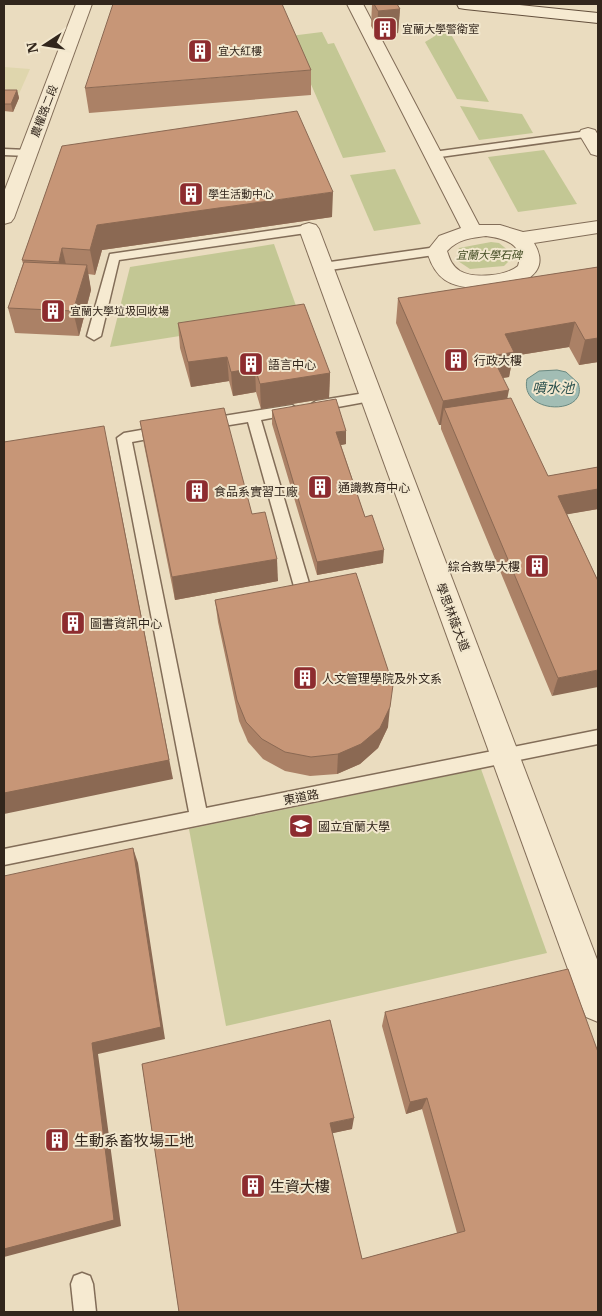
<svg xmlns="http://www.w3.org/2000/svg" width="602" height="1316" font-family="'IBM Plex Serif','Noto Sans TC',serif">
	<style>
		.farmland { fill: #dfd6ad }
		.green { fill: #c3c794 }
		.water { fill: #a2bdb4; stroke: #6a8981 }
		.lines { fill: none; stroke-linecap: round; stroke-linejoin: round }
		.lane-casing { stroke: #826d58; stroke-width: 3 }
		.street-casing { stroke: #826d58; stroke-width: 2 }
		.secondary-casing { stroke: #634f3c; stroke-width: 2 }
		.lane { fill: #f6ead1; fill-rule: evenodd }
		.street { fill: #f6ead1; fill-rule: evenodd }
		.secondary { fill: #f6ead1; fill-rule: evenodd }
		.wall { fill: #ab8166 }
		.shaded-wall { fill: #8b6953 }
		.building { fill: #c79677; stroke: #8b6953 }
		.labels { text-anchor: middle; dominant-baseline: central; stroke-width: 4; stroke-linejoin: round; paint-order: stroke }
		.far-poi-label { font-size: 11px; fill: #32261c; stroke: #f2e7ce; text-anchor: start }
		.far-street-label { font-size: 11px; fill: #32261c; stroke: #f2e7ce }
		.far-park-label { font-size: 11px; font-style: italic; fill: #444d24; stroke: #f2e7ce }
		.poi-label { font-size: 12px; fill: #32261c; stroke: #f2e7ce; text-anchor: start }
		.street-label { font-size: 12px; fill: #32261c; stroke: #f2e7ce }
		.water-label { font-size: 14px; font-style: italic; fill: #2c514e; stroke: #f2e7ce }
		.near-poi-label { font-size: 15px; fill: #32261c; stroke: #f2e7ce; text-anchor: start }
	</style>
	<rect width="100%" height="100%" fill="#eadcbf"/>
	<!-- farmland -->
	<polygon class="farmland" points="4,67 30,69 19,94 4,88"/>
	<!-- green -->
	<g class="green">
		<polygon points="430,26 448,29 489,102 457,99 425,42 435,36"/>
		<polygon points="322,32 328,44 334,43 386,152 343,158 290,36"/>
		<polygon points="460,106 522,114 533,133 479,140"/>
		<polygon points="544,150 577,204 518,212 488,157"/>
		<polygon points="395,169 421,224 374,231 350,175"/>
		<polygon points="491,242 499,243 509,251 509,261 504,266 470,269 458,261 457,252 459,248"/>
		<polygon points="274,244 300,317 110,347 130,267"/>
		<polygon points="481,769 547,953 226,1026 189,829"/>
	</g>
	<!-- water -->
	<path class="water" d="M 557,370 L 566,372 L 578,383 C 590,416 519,415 527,379 L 539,371 Z"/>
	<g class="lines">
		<defs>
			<g id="lane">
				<polygon points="588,131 592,132 592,136 433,158 427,155 433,152"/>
				<polygon points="4,149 28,150 34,153 28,156 4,155"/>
				<polygon points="309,225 315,229 313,232 119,260 101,336 94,340 87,336 110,254"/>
				<polygon points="437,247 443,251 441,254 323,271 317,267 323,263"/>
				<polygon points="371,392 376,394 378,397 376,400 316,411 309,406 316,401"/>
				<polygon points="292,405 299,410 297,413 261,420 311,590 309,594 303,596 297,594 295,590 248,422 205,429 198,424 205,419"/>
				<polygon points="164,426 171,431 169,435 132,442 206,808 598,730 598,744 4,865 4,849 189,812 117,438 124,433"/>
				<polygon points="82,1273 90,1276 93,1284 96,1312 74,1312 71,1284 74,1276"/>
			</g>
			<g id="street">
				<polygon points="76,4 92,4 14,218 11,222 4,224 4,192"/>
				<path d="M 347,4 L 363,4 L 479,225 L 500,225 L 523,232 L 598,221 L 598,233 L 534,243 C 563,291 470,297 445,280 C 435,273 430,262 427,251 L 439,236 L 461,228 ZM 486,236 C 503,238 525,244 518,266 C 506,276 474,279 460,271 C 452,266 450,260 447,251 C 458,239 471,238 486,236 Z"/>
				<polygon points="588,128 595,130 598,135 598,156 591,154 579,134 581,130"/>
				<polygon points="309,223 316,225 319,229 598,962 598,1022 586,1017 581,1005 299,229 302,225"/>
			</g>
			<polygon id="secondary" points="457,4 510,4 598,13 598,23 465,9 459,8"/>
		</defs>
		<!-- lane casing -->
		<use href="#lane" class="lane-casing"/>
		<!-- street casing -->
		<use href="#street" class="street-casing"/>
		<!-- secondary casing -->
		<use href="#secondary" class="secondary-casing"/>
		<!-- lane -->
		<use href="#lane" class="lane"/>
		<!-- street -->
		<use href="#street" class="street"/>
		<!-- secondary -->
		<use href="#secondary" class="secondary"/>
	</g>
	<!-- wall -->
	<g class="wall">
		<polygon points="372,4 397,4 400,9 398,33 377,36 371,26"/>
		<polygon points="311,70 311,95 89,113 85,88"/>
		<polygon points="4,90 17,90 19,98 13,112 4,111"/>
		<polygon points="62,146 332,217 102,250 95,275 88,274 91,290 79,336 15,333 8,308 23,264 22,260"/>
		<polygon points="598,267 598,362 579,365 569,347 513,356 509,377 503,378 507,398 548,476 598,467 598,509 567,514 598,581 552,696 441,429 441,425 439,425 396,323 398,298"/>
		<polygon points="178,323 330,373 329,398 261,409 256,392 233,396 229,381 191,387 180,348"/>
		<polygon points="272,410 346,444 341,445 365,517 383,563 317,575 272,424"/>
		<polygon points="140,421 252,514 278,581 175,600 144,445"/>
		<polygon points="215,600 388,727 378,748 360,764 337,774 310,776 285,771 263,759 248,742 239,721 218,622"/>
		<polygon points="385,1012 598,1312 179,1312 142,1064 352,1129 332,1133 362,1259 457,1233 422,1109 406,1114 382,1026"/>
	</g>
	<!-- shaded-wall -->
	<g class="shaded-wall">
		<polygon points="400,9 398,33 377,36 378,11"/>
		<polygon points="17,90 19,98 13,112 11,104"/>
		<polygon points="333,192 332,217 102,250 95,275 90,250 97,225"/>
		<polygon points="62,248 68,273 64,287 59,262"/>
		<polygon points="87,265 91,290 79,336 73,311"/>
		<polygon points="575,322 569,347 513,356 509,377 488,380 492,356 505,334"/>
		<polygon points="598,338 598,362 579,365 585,340"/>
		<polygon points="227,357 229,381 191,387 188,362"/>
		<polygon points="255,368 256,392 233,396 231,372"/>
		<polygon points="330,373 329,398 261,409 260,384"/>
		<polygon points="509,390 504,415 444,408 441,425 439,425 443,401"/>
		<polygon points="346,431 346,444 336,446 336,432"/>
		<polygon points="109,450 173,779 4,814 4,793"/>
		<polygon points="598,489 598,509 552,517 558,496"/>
		<polygon points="384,550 383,563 317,575 317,562"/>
		<polygon points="277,559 278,581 175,600 172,577"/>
		<polygon points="598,670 598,687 552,696 558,678"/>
		<polygon points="390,707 388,727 378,748 360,764 337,774 338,754"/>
		<polygon points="133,848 138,863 165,1039 98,1054 121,1226 4,1257 4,1249 92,1043"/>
		<polygon points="427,1098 422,1109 406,1114 410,1102"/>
		<polygon points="354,1118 352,1129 329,1134 330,1123"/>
	</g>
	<!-- building -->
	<g class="building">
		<polygon points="113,4 282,4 311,70 85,88"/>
		<polygon points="374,4 397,4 400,9 378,11"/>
		<polygon points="4,90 17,90 11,104 4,104"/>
		<polygon points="297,111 333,192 97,225 90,250 62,248 59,262 22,260 62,146"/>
		<polygon points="24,262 87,265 73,311 8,308"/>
		<polygon points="598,267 598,338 585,340 575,322 505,334 514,352 492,356 509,390 443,401 398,298"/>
		<polygon points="304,304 330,373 260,384 255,368 231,372 227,357 188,362 178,323"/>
		<polygon points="511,398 548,476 598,467 598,489 558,496 598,581 598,670 558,678 444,408"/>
		<polygon points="336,399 346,431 336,432 365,517 372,515 384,550 317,562 272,410"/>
		<polygon points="224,408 252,514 265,512 277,559 172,577 140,421"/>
		<polygon points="104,426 169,760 4,793 4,442"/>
		<polygon points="356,573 393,685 390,707 380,728 361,744 338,754 311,757 285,752 262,739 246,722 237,700 215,600"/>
		<polygon points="133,848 161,1027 92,1043 114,1220 4,1249 4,876"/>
		<polygon points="568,969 598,1052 598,1312 179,1312 142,1064 330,1020 354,1118 330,1123 362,1259 465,1231 427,1098 410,1102 385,1012"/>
	</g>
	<!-- icons -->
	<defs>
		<symbol id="building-square" viewBox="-11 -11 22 22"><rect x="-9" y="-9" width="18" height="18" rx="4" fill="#8d2c2f" stroke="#f2e7ce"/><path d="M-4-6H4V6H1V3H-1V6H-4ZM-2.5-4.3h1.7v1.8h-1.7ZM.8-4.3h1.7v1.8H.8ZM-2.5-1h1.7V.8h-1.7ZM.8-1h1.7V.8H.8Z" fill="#fff"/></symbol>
		<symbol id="university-square" viewBox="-11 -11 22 22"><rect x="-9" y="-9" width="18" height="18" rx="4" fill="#8d2c2f" stroke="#f2e7ce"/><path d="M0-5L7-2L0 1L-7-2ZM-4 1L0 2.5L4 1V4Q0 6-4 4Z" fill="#fff"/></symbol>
	</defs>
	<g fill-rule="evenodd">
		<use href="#building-square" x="371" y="15" width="28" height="28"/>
		<use href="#building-square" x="186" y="37" width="28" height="28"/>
		<use href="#building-square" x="177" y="180" width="28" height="28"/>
		<use href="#building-square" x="39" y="297" width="28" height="28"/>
		<use href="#building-square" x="442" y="346" width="28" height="28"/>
		<use href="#building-square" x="237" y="350" width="28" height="28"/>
		<use href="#building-square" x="306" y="473" width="28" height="28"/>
		<use href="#building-square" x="183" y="477" width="28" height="28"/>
		<use href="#building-square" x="523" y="552" width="28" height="28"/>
		<use href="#building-square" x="59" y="609" width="28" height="28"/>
		<use href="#building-square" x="291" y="664" width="28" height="28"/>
		<use href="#university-square" x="287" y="812" width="28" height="28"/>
		<use href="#building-square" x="43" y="1126" width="28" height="28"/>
		<use href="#building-square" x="239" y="1172" width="28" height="28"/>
	</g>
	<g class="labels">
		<!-- far-poi labels -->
		<g class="far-poi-label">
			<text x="402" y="29">宜蘭大學警衛室</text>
			<text x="218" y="51">宜大紅樓</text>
			<text x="208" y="194">學生活動中心</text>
			<text x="70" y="311">宜蘭大學垃圾回收場</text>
		</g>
		<!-- far-street labels -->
		<g class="far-street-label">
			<text transform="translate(44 111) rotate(-69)">農權路二段</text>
		</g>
		<!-- far-park labels -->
		<g class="far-park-label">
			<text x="489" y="255">宜蘭大學石碑</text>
		</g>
		<!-- poi labels -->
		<g class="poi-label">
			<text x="474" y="360">行政大樓</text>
			<text x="268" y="364">語言中心</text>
			<text x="338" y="487">通識教育中心</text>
			<text x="214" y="491">食品系實習工廠</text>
			<text x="520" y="566" text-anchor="end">綜合教學大樓</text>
			<text x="90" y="623">圖書資訊中心</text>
			<text x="322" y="678">人文管理學院及外文系</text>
			<text x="318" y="826">國立宜蘭大學</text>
		</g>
		<!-- street labels -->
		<g class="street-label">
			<text transform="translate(453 617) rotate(69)">學思林蔭大道</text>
			<text transform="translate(301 797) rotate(-11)">東道路</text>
		</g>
		<!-- water labels -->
		<g class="water-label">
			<text x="553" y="388">噴水池</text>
		</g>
		<!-- near-poi labels -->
		<g class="near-poi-label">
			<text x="74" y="1140">生動系畜牧場工地</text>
			<text x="270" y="1186">生資大樓</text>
		</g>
	</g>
	<!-- border -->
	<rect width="602" height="1316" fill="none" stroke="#32261c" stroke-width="10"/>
	<!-- north arrow -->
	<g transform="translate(45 45) rotate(258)" stroke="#f2e7ce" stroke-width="4" paint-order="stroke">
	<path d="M0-4L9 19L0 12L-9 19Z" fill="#32261c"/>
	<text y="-8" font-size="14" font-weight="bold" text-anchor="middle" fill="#32261c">N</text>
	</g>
</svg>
